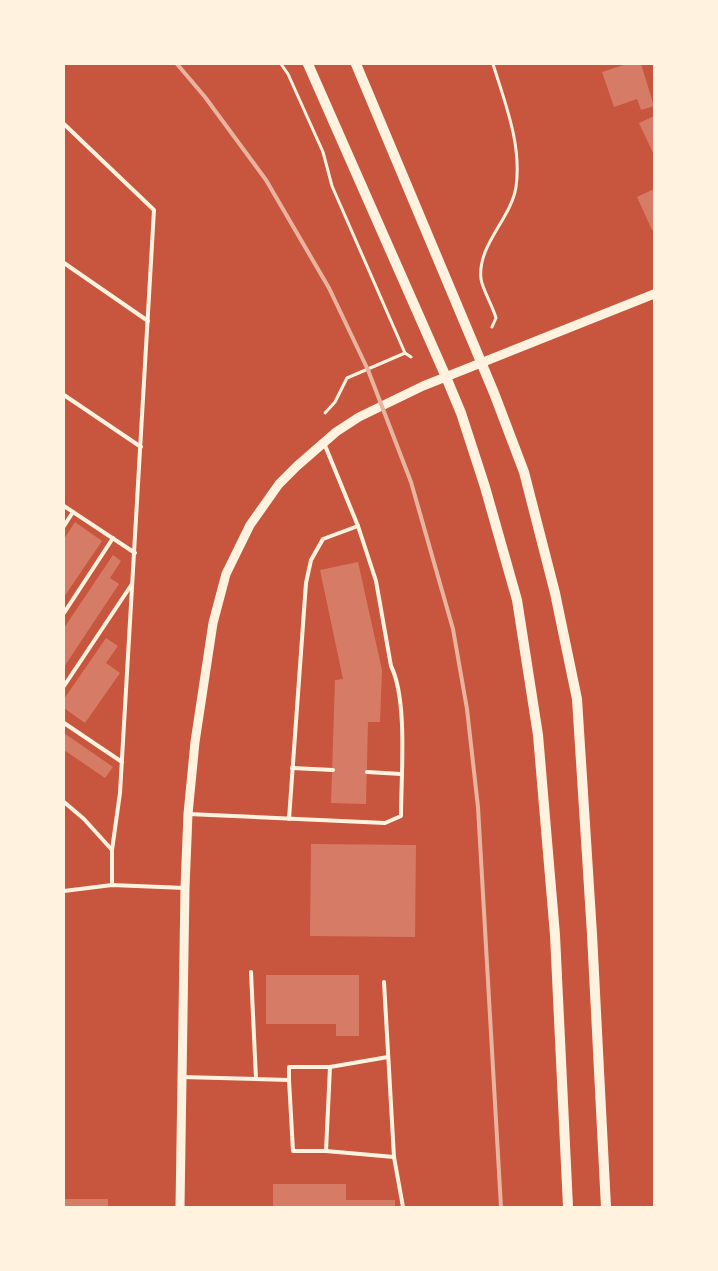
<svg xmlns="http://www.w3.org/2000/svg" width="718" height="1271" font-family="Mulish,sans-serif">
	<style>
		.building { fill: #d67c66 }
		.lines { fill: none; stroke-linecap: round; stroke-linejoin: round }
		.path { stroke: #fff3e0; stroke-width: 3 }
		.service { stroke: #fff3e0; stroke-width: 4 }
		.tertiary { stroke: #fff3e0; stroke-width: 9 }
		.secondary { stroke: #fff3e0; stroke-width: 10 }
		.rail { stroke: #e9b49f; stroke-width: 4 }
	</style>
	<rect width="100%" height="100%" fill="#c8553d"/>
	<!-- building -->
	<g class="building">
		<polygon points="627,64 641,64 654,106 641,110 637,99 614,107 602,72"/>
		<polygon points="654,116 654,155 639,123"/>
		<polygon points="654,189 654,229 652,230 637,197"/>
		<polygon points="75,522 102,541 64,597 64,539"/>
		<polygon points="113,555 121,561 110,578 119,584 64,667 64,628"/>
		<polygon points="358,562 382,670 380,722 368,722 366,804 331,803 335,680 343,679 320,570"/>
		<polygon points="106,638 118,646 106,663 120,673 85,723 64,708 64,699"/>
		<polygon points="64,733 113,767 105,778 64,750"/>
		<polygon points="311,844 416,845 415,937 310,936"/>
		<polygon points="266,975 359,975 359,1036 336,1036 336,1024 266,1024"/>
		<polygon points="273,1184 346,1184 346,1200 395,1200 395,1207 273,1207"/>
		<rect x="64" y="1199" width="44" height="8"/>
	</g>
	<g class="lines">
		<!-- path -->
		<g class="path">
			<polyline points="281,64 288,74 323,152 332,186 405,353 411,357"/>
			<path d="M 492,327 L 496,318 C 493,307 482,288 481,279 C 477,245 511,219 516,187 C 522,145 505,103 493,64"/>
			<polyline points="325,413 335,402 347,378 405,353"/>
		</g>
		<!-- service -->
		<g class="service">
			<polyline points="64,124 154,210 120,793 112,850"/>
			<polyline points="64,263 148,321"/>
			<polyline points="64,395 141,447"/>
			<polyline points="64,506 135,553"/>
			<polyline points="64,526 73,512"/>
			<polyline points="64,613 113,538"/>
			<polyline points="64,686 132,584"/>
			<polyline points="64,723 122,762"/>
			<polyline points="292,768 333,770"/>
			<polyline points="367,772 401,774"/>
			<polyline points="64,802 84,819 112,850 112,885"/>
			<path d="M 188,814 L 385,823 L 401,816 C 401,776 408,700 391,666 L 376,581 L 358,526 L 324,443"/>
			<polyline points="289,819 306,583 311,560 323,539 358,526"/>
			<polyline points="64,891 112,885 185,888"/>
			<polyline points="251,972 256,1079"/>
			<polyline points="330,1067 388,1057"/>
			<polyline points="182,1077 289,1080 293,1151 326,1151 394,1157 384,982"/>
			<polyline points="289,1080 289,1067 330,1067 326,1151"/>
			<polyline points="394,1157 403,1207"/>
		</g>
		<!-- tertiary -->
		<polyline class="tertiary" points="180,1207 185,888 188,814 195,742 213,623 226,574 250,525 279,484 297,466 336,432 359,417 423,386 654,294"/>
		<!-- secondary -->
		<g class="secondary">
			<polyline points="308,64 446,377 461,413 485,487 517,600 538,735 555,935 568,1207"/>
			<polyline points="356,64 494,393 524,472 555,593 577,699 592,934 606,1207"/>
		</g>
		<!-- rail -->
		<polyline class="rail" points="177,64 205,97 266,180 329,288 368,370 411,482 453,629 467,709 478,807 501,1207"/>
	</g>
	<!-- border -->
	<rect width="718" height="1271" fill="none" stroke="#fff3e0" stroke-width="130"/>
</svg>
